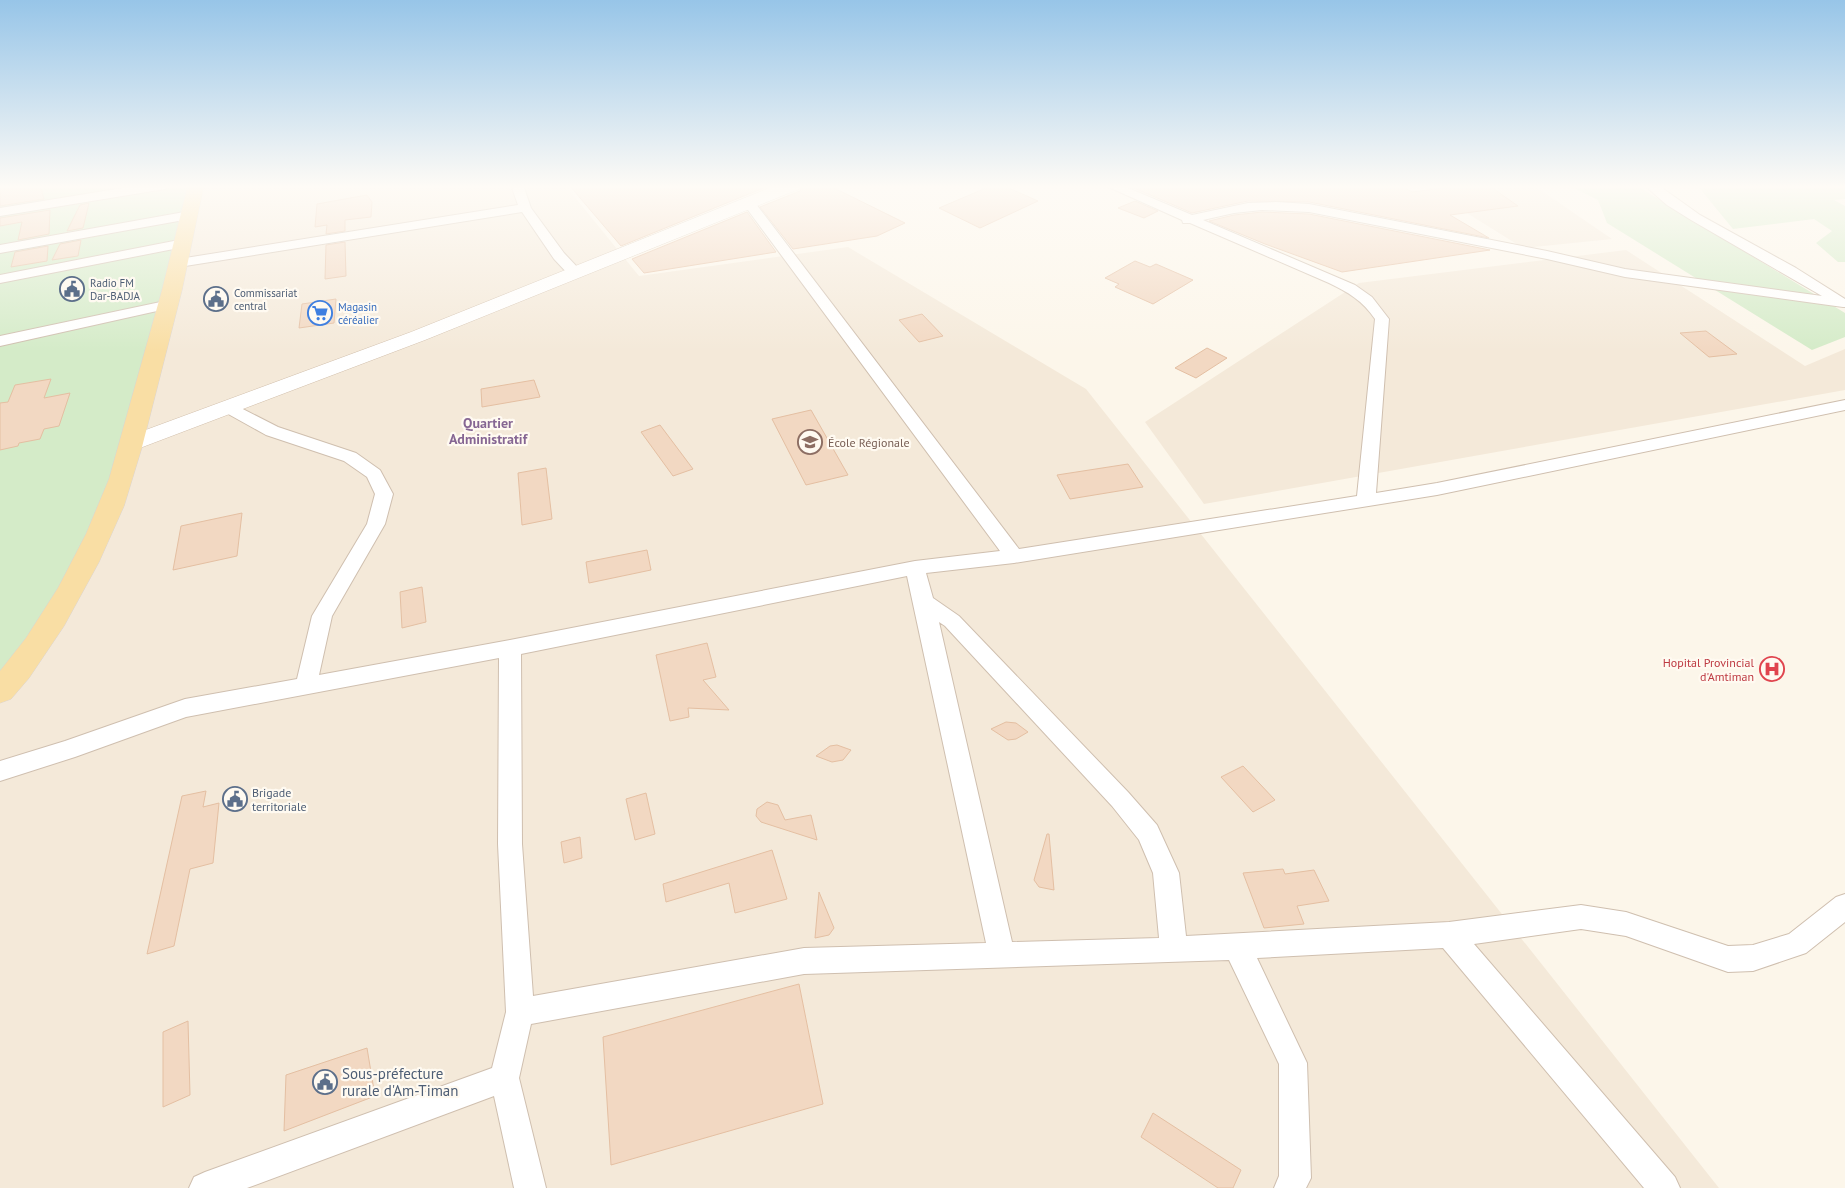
<svg xmlns="http://www.w3.org/2000/svg" width="1845" height="1188" font-family="'PT Sans',sans-serif">
	<style>
		.residential { fill: #f4e9d9 }
		.green { fill: #d4ebc8 }
		.building { fill: #f2d8c2; stroke: #e4bfa2 }
		.lines { fill: none; stroke-linecap: round; stroke-linejoin: round }
		.minor-casing { stroke: #cfbfaf; stroke-width: 2 }
		.secondary-casing { stroke: #d2c0ad; stroke-width: 1 }
		.primary-casing { stroke: #dcd5d1; stroke-width: 1 }
		.minor { fill: #fff; fill-rule: evenodd }
		.secondary { fill: #fff; fill-rule: evenodd }
		.primary { fill: #f9dea4; fill-rule: evenodd }
		.labels { text-anchor: middle; dominant-baseline: central; stroke-width: 4.5; stroke-linejoin: round; paint-order: stroke }
		.far-service-label { font-size: 11px; fill: #4e5e75; stroke: #fffaf1; text-anchor: start }
		.far-shop-label { font-size: 11px; fill: #366cbe; stroke: #fffaf1; text-anchor: start }
		.education-label { font-size: 12px; fill: #785e54; stroke: #fffaf1; text-anchor: start }
		.health-label { font-size: 12px; fill: #be3a42; stroke: #fffaf1; text-anchor: end }
		.service-label { font-size: 12px; fill: #4e5e75; stroke: #fffaf1; text-anchor: start }
		.neighbourhood-label { font-size: 14px; font-weight: bold; fill: #866693; stroke: #fffaf1 }
		.near-service-label { font-size: 15px; fill: #4e5e75; stroke: #fffaf1; text-anchor: start }
	</style>
	<rect width="100%" height="100%" fill="#fcf6ea"/>
	<!-- residential -->
	<g class="residential">
		<polygon points="0,185 565,185 639,276 848,247 1086,389 1719,1188 0,1188"/>
		<polygon points="1422,185 1533,185 1612,239 1523,248"/>
		<polygon points="1626,250 1805,366 1845,349 1845,390 1204,504 1145,422 1359,283"/>
	</g>
	<!-- green -->
	<g class="green">
		<polygon points="0,185 197,185 91,552 0,678"/>
		<polygon points="1568,185 1639,185 1647,192 1845,313 1845,337 1812,350 1607,223 1598,200"/>
		<polygon points="1697,185 1845,185 1845,199 1834,200 1845,206 1845,262 1838,262 1816,243 1832,231 1814,219 1733,229"/>
	</g>
	<!-- building -->
	<g class="building">
		<polygon points="0,185 40,185 44,199 0,206"/>
		<polygon points="569,185 771,185 621,246"/>
		<polygon points="803,185 828,185 905,223 877,236 793,249 760,207 800,191"/>
		<polygon points="993,185 1002,185 1038,201 980,228 939,208"/>
		<polygon points="1127,185 1400,185 1412,192 1468,185 1488,185 1518,206 1450,215 1489,238 1309,202 1248,201 1192,213"/>
		<polygon points="367,195 372,202 371,217 345,220 345,231 326,234 327,225 315,227 317,204"/>
		<polygon points="1135,201 1158,211 1144,218 1118,208"/>
		<polygon points="89,203 83,228 67,231 80,205"/>
		<polygon points="50,210 49,234 18,240 22,222 0,226 0,218"/>
		<polygon points="747,212 776,252 644,273 632,259"/>
		<polygon points="1262,212 1309,214 1490,250 1342,272 1265,244 1209,221 1234,215"/>
		<polygon points="81,240 78,256 52,260 60,244"/>
		<polygon points="345,242 346,276 325,279 326,245"/>
		<polygon points="48,246 47,261 11,267 15,252"/>
		<polygon points="1135,261 1150,267 1156,264 1193,280 1153,304 1115,287 1119,284 1105,278"/>
		<polygon points="336,299 334,323 299,328 302,304"/>
		<polygon points="922,314 943,336 919,342 899,320"/>
		<polygon points="1706,331 1714,337 1737,354 1709,357 1680,333"/>
		<polygon points="1207,348 1227,358 1196,378 1175,368"/>
		<polygon points="51,379 44,398 70,393 59,426 44,429 40,439 19,443 18,446 0,450 0,403 8,402 15,385"/>
		<polygon points="534,380 540,397 482,407 481,389"/>
		<polygon points="811,410 848,475 806,485 772,419"/>
		<polygon points="660,425 693,469 673,476 641,432"/>
		<polygon points="1128,464 1143,487 1070,499 1057,475"/>
		<polygon points="546,468 552,519 522,525 518,473"/>
		<polygon points="242,513 237,556 173,570 181,526"/>
		<polygon points="647,550 651,570 589,583 586,562"/>
		<polygon points="422,587 426,622 402,628 400,592"/>
		<polygon points="707,643 716,677 703,680 729,710 688,708 689,717 670,721 656,655"/>
		<polygon points="1006,722 1016,723 1028,732 1016,739 1008,740 991,729"/>
		<polygon points="837,745 851,750 843,760 832,762 816,756 830,746"/>
		<polygon points="1243,766 1275,800 1253,812 1221,777"/>
		<polygon points="206,791 203,807 219,803 213,863 190,869 174,946 147,954 182,796"/>
		<polygon points="646,793 655,834 635,840 626,799"/>
		<polygon points="767,802 778,805 785,820 811,815 817,840 761,822 756,816 757,809"/>
		<polygon points="1047,834 1049,834 1054,890 1039,887 1034,880"/>
		<polygon points="580,837 582,858 564,863 561,842"/>
		<polygon points="772,850 787,899 735,913 729,883 666,902 663,884"/>
		<polygon points="1283,869 1285,874 1314,870 1329,901 1297,906 1304,924 1264,928 1243,873"/>
		<polygon points="819,892 834,928 829,935 815,938"/>
		<polygon points="799,984 823,1104 611,1165 603,1037"/>
		<polygon points="188,1021 190,1095 163,1107 163,1032"/>
		<polygon points="367,1048 375,1096 284,1131 286,1075"/>
		<polygon points="1153,1113 1241,1170 1233,1188 1218,1188 1141,1137"/>
	</g>
	<g class="lines">
		<defs>
			<g id="minor">
				<polygon points="141,185 171,185 165,189 0,216 0,208"/>
				<polygon points="511,185 523,185 531,208 564,253 580,270 582,273 580,276 570,276 554,259 522,212 179,267 172,263 179,259 518,205"/>
				<path d="M 1104,185 L 1121,185 L 1192,215 L 1248,203 L 1276,202 L 1309,204 L 1547,251 L 1625,269 L 1822,296 L 1691,220 L 1667,205 L 1644,185 L 1658,185 L 1700,215 L 1796,268 L 1845,299 L 1845,307 L 1843,307 L 1625,277 L 1547,259 L 1309,212 L 1262,210 L 1234,213 L 1203,220 L 1355,285 L 1372,297 L 1389,319 L 1376,493 L 1437,483 L 1845,400 L 1845,410 L 1437,495 L 1014,563 L 926,573 L 933,598 L 959,616 L 1128,792 L 1157,825 L 1179,873 L 1186,936 L 1449,922 L 1581,905 L 1626,912 L 1728,946 L 1753,945 L 1789,934 L 1836,897 L 1845,894 L 1845,922 L 1806,953 L 1753,971 L 1728,972 L 1626,936 L 1581,929 L 1474,944 L 1675,1177 L 1680,1188 L 1644,1188 L 1443,948 L 1257,958 L 1307,1063 L 1311,1178 L 1306,1188 L 1274,1188 L 1279,1176 L 1279,1064 L 1229,960 L 804,974 L 531,1024 L 519,1078 L 546,1188 L 514,1188 L 494,1096 L 247,1188 L 189,1188 L 194,1177 L 205,1172 L 492,1068 L 506,1012 L 498,844 L 499,658 L 186,717 L 75,757 L 0,781 L 0,761 L 65,741 L 185,699 L 297,679 L 312,616 L 367,524 L 375,494 L 367,477 L 344,461 L 266,435 L 221,410 L 219,407 L 221,404 L 233,404 L 278,427 L 356,453 L 380,470 L 393,494 L 385,524 L 332,616 L 319,675 L 510,640 L 915,561 L 1000,551 L 745,206 L 743,203 L 745,200 L 753,200 L 1019,549 L 1357,496 L 1375,319 C 1363,301 1348,292 1329,283 L 1190,223 L 1183,223 L 1182,220 ZM 907,576 L 986,943 L 804,948 L 533,996 L 522,844 L 521,654 ZM 939,622 L 945,626 L 1112,806 L 1139,840 L 1153,873 L 1159,938 L 1012,942 Z"/>
				<polygon points="190,211 195,212 196,215 195,218 0,253 0,245"/>
				<polygon points="184,239 191,243 189,246 0,283 0,275"/>
				<polygon points="170,300 175,301 177,304 175,307 0,346 0,336"/>
			</g>
			<polygon id="secondary" points="777,185 801,185 799,189 425,340 140,448 132,450 124,448 120,443 124,438 411,332"/>
			<polygon id="primary" points="188,185 204,185 182,290 142,447 124,506 99,562 64,626 29,678 11,699 0,703 0,671 26,638 58,588 86,534 109,479 162,290"/>
		</defs>
		<!-- minor casing -->
		<use href="#minor" class="minor-casing"/>
		<!-- secondary casing -->
		<use href="#secondary" class="secondary-casing"/>
		<!-- primary casing -->
		<use href="#primary" class="primary-casing"/>
		<!-- minor -->
		<use href="#minor" class="minor"/>
		<!-- secondary -->
		<use href="#secondary" class="secondary"/>
		<!-- primary -->
		<use href="#primary" class="primary"/>
	</g>
	<!-- sky -->
	<linearGradient id="sky" x2="0" y2="1"><stop stop-color="#97c5e8"/><stop offset="0.53" stop-color="#fefbf6"/><stop offset="1" stop-color="#fefbf6" stop-opacity="0"/></linearGradient>
	<rect width="1845" height="352" fill="url(#sky)"/>
	<!-- icons -->
	<defs>
		<symbol id="civic-ring" viewBox="-11 -11 22 22"><circle r="9.5" fill="#fffaf1" stroke="#5c6f8a" stroke-width="1.5"/><path d="M-.6-6.5H3V-4.5H.6V-3L4-1V1h2V6H-6V1h2V-1L-.6-3ZM-1.2 2.5V6h2.4V2.5Z" fill="#5c6f8a"/></symbol>
		<symbol id="supermarket-ring" viewBox="-11 -11 22 22"><circle r="9.5" fill="#fffaf1" stroke="#3f7fe0" stroke-width="1.5"/><path d="M-6-5.5h2.5l.6 2H6L4.5 2H-2.5L-4.4-4H-6ZM-1.5 3.2a1.3 1.3 0 1 0 .1 0ZM3 3.2a1.3 1.3 0 1 0 .1 0Z" fill="#3f7fe0"/></symbol>
		<symbol id="school-ring" viewBox="-11 -11 22 22"><circle r="9.5" fill="#fffaf1" stroke="#8d6e63" stroke-width="1.5"/><path d="M0-5L7-2L0 1L-7-2ZM-4 1L0 2.5L4 1V4Q0 6-4 4Z" fill="#8d6e63"/></symbol>
		<symbol id="hospital-ring" viewBox="-11 -11 22 22"><circle r="9.5" fill="#fffaf1" stroke="#e0444e" stroke-width="1.5"/><path d="M-5-5h3v3.5h4V-5h3V5h-3V1.5h-4V5h-3Z" fill="#e0444e"/></symbol>
	</defs>
	<g fill-rule="evenodd">
		<use href="#civic-ring" x="58" y="275" width="28" height="28"/>
		<use href="#civic-ring" x="202" y="285" width="28" height="28"/>
		<use href="#supermarket-ring" x="306" y="299" width="28" height="28"/>
		<use href="#school-ring" x="796" y="428" width="28" height="28"/>
		<use href="#hospital-ring" x="1758" y="655" width="28" height="28"/>
		<use href="#civic-ring" x="221" y="785" width="28" height="28"/>
		<use href="#civic-ring" x="311" y="1068" width="28" height="28"/>
	</g>
	<g class="labels">
		<!-- far-service labels -->
		<g class="far-service-label">
			<text x="90" y="283">Radio FM<tspan x="90" dy="13">Dar-BADJA</tspan></text>
			<text x="234" y="293">Commissariat<tspan x="234" dy="13">central</tspan></text>
		</g>
		<!-- far-shop labels -->
		<g class="far-shop-label">
			<text x="338" y="307">Magasin<tspan x="338" dy="13">céréalier</tspan></text>
		</g>
		<!-- education labels -->
		<g class="education-label">
			<text x="828" y="442">École Régionale</text>
		</g>
		<!-- health labels -->
		<g class="health-label">
			<text x="1754" y="662">Hopital Provincial<tspan x="1754" dy="14">d'Amtiman</tspan></text>
		</g>
		<!-- service labels -->
		<g class="service-label">
			<text x="252" y="792">Brigade<tspan x="252" dy="14">territoriale</tspan></text>
		</g>
		<!-- neighbourhood labels -->
		<g class="neighbourhood-label">
			<text x="488" y="423">Quartier<tspan x="488" dy="16">Administratif</tspan></text>
		</g>
		<!-- near-service labels -->
		<g class="near-service-label">
			<text x="342" y="1073">Sous-préfecture<tspan x="342" dy="17">rurale d'Am-Timan</tspan></text>
		</g>
	</g>
</svg>
